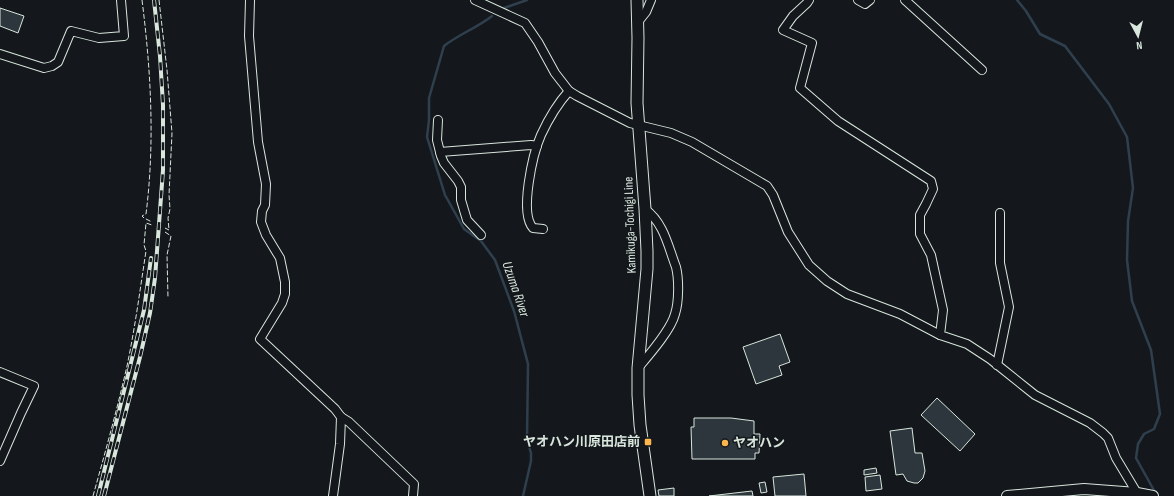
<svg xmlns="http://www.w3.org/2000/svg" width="1174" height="496" font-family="'Sofia Sans Condensed','Noto Sans JP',sans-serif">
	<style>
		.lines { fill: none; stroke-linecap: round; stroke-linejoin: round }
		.stream { stroke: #2f3f4d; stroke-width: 2.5 }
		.building { fill: #2c363c; stroke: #d8e6dc }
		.minor-casing { stroke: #d8e6dc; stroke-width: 10 }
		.tertiary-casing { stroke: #d8e6dc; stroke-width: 12 }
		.secondary-casing { stroke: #d8e6dc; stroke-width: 13 }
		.minor { stroke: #14181c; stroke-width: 8 }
		.tertiary { stroke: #14181c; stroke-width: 10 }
		.secondary { stroke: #14181c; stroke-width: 11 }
		.rail-casing { stroke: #d8e6dc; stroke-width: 4 }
		.rail { stroke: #14181c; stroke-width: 2.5; stroke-dasharray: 8; stroke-linecap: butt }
		.fence { stroke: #d8e6dc; stroke-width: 1; stroke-dasharray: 5 2; stroke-linecap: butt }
		.poi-dot { fill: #ffb74d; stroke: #14181c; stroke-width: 1.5 }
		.labels { text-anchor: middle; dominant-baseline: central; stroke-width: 3; stroke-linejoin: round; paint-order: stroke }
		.street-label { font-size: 13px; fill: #d8e6dc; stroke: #14181c }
		.poi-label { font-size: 13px; font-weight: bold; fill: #d8e6dc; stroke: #14181c; text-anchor: end }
		.water-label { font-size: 14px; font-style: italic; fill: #d8e6dc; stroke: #14181c }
	</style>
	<rect width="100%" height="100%" fill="#14181c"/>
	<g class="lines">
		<!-- stream -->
		<g class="stream">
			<polyline points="1017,0 1026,11 1040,34 1065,46 1109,104 1127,137 1133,188 1128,221 1127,260 1132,301 1151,350 1160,414 1154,429 1144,434 1138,444 1136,458 1156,494"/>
			<polyline points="504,8 527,0"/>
			<path d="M 492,16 C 477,28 459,34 444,46 L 429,98 L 429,120 L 427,137 L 445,195 L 464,229 L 481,241 L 495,260 L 514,311 L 528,364 L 527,440 L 531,453 L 531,461 L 523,496"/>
		</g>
	</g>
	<!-- building -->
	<g class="building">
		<polygon points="0,8 24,16 18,33 0,26"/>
		<polygon points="780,334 790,362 779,366 782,375 756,384 743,347"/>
		<polygon points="937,398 975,434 960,451 921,415"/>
		<polygon points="694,418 731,418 754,421 754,434 760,434 759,453 755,453 755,459 692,459 691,427 694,427"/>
		<polygon points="912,428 915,453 922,453 925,471 923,478 918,483 914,483 907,481 903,474 896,475 890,431"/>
		<polygon points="876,468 877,473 864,475 864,470"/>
		<polygon points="804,474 806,496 775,496 773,477"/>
		<polygon points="880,475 882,489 866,491 865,477"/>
		<polygon points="765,482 767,492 761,493 759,483"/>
		<polygon points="674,488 674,496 659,496 658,490"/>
		<polygon points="752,491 753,496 709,496"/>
	</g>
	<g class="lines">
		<defs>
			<g id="minor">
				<polyline points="250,0 249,36 258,142 266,184 265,205 262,211 261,222 266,235 280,258 285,282 285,294 282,303 260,339 335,409 341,417 349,422 414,484 413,496"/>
				<polyline points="475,0 525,23 538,42 555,73 569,91 577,96 630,123 671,133 692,142 767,186 773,195 788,232 809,265 827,281 847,294 900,314 940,335"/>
				<polyline points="809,0 807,3 793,16 783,30 812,43 800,88 838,121 931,181 933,189 926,204 920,215 920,234 931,255 943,310 940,335 967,344 990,359 1035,395 1090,423 1103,433 1108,438 1116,458 1137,493"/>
				<polyline points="858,0 865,4 870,0"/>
				<polyline points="905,0 982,70"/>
				<polyline points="638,22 646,12 651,0"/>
				<polyline points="0,54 44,68 52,66 58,62 71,31 99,38 124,36 121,0"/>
				<polyline points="438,120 437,140 441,156 444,163 458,181 461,187 461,200 467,220 481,235"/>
				<polyline points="440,152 531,145 537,146"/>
				<path d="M 543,229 L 533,228 C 519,213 533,153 541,135 C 548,120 558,103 569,91"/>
				<polyline points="997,365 1009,307 1000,263 1000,213"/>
				<path d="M 638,368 C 649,355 671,330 675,314 C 679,302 679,279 676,267 C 668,246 664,223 645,209"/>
				<polyline points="0,372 34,386 21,413 0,461"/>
				<polyline points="333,496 340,444 341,417"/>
			</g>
			<polyline id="tertiary" points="1007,496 1084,489 1137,493 1153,496"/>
			<polyline id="secondary" points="637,0 638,38 637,103 645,209 647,251 647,269 638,368 638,395 640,425 650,496"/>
		</defs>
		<!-- minor casing -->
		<use href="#minor" class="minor-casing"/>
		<!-- tertiary casing -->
		<use href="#tertiary" class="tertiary-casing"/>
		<!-- secondary casing -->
		<use href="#secondary" class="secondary-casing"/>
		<!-- minor -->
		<use href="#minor" class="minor"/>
		<!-- tertiary -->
		<use href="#tertiary" class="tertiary"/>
		<!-- secondary -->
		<use href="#secondary" class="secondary"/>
		<defs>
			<g id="rail">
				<polyline points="98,496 144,310 151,258"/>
				<polyline points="104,496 140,357 150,313 155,278 163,170 163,105 160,56 154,0"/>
			</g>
		</defs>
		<!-- rail casing -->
		<use href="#rail" class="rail-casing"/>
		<!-- rail -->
		<use href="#rail" class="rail"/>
		<!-- fence -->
		<g class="fence">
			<path d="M 142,0 C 151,71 155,143 146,214 L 142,216 L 144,218 L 152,222"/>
			<polyline points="159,0 167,70 172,133 169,195 170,209 168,218 169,230 165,228"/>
			<polyline points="165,232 171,236 167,255 168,298"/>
			<path d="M 93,496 C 105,453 117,410 127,366 C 135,328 140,290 146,251 L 144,245 L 146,223 L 152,225"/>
		</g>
	</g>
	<!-- markers -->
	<g class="poi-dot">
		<rect x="644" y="438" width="8" height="8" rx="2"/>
		<circle cx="725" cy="443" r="4"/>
	</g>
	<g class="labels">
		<!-- street labels -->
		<g class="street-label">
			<text transform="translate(630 225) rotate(-92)">Kamikuga-Tochigi Line</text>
		</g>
		<!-- poi labels -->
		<g class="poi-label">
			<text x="640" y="442">ヤオハン川原田店前</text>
			<text x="733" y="443" text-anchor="start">ヤオハン</text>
		</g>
		<!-- water labels -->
		<g class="water-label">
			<text transform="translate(516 289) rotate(71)">Uzuma River</text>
		</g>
	</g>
	<!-- north arrow -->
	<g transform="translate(1138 36) rotate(173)" stroke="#14181c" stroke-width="3" paint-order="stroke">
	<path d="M0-3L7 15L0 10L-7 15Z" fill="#d8e6dc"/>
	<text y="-6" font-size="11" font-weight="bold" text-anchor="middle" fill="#d8e6dc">N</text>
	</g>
</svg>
